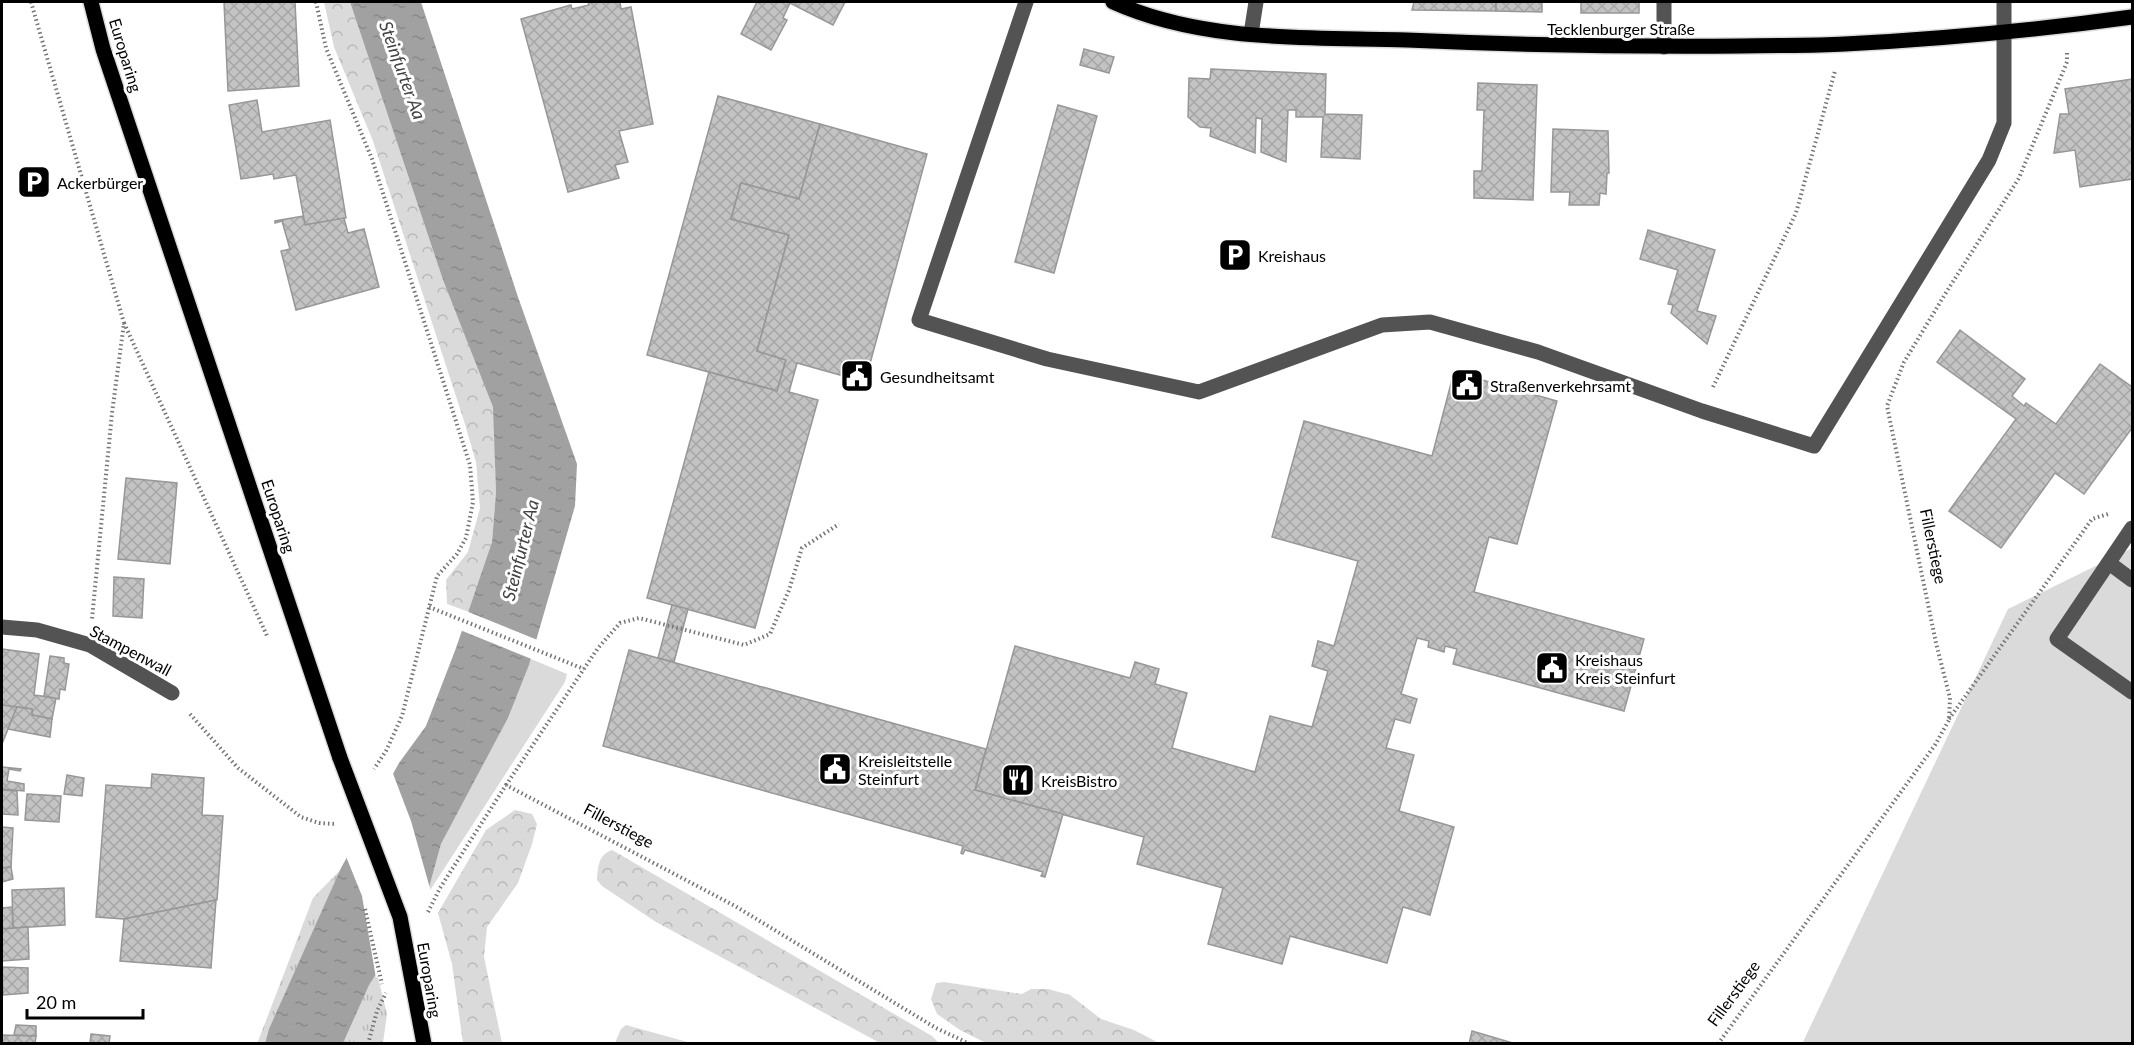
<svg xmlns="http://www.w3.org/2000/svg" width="2134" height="1045" font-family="Lato,sans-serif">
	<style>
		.green { fill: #dadada }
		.forest { fill: url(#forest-crowns) }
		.park { fill: url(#park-tufts) }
		.water { fill: url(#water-ripples) }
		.pier { fill: #fff }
		.building { fill: url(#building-cross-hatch); stroke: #979797; stroke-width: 1.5 }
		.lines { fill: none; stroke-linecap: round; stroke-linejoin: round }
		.major-casing { stroke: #dbdbdb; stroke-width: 18 }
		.path { stroke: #757575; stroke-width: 4; stroke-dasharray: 1.5 3; stroke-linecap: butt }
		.minor { stroke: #535353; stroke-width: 15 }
		.major { stroke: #000; stroke-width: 15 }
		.major-bridge-casing { stroke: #dbdbdb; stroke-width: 18; stroke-linecap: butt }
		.path-bridge { stroke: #757575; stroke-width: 4; stroke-dasharray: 1.5 3; stroke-linecap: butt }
		.major-bridge { stroke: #000; stroke-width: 15 }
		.labels { text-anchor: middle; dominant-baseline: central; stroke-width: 6; stroke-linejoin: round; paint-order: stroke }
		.street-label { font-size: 16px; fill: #000; stroke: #fff }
		.poi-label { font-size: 16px; fill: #000; stroke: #fff; text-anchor: start }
		.water-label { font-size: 18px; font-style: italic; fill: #424242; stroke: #fff }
	</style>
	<defs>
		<pattern id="forest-crowns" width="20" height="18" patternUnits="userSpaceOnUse" patternTransform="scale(1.5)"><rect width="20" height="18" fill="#dadada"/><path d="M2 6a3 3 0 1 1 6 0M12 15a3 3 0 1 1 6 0" fill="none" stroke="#b9b9b9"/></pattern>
		<pattern id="park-tufts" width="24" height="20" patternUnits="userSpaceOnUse" patternTransform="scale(1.5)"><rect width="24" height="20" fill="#dadada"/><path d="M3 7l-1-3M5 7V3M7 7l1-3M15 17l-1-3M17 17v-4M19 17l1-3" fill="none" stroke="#b9b9b9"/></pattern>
		<pattern id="water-ripples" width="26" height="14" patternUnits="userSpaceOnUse" patternTransform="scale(1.5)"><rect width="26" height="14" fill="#a1a1a1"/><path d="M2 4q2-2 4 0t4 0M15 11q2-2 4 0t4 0" fill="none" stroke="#898989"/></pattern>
		<pattern id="building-cross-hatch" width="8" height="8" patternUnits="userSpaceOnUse" patternTransform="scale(1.5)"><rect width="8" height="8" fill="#c3c3c3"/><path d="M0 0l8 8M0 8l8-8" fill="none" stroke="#a6a6a6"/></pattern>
	</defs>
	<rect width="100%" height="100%" fill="#fff"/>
	<!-- green -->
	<g class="green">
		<polygon points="2132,548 2132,1043 1802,1044 2008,609"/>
		<polygon points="531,659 567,674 565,682 427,895 441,844 508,718"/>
	</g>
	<!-- forest -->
	<g class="forest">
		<polygon points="324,2 350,2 443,280 494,407 496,492 492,542 469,612 447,604 446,580 468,552 480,508 476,462 464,421 373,141 334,47"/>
		<polygon points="515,810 532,814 537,824 532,844 518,883 487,927 484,957 502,1043 463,1043 452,964 438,913 486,830"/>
		<path d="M 612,850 L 932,1036 L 939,1043 L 880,1043 L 656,922 L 602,886 L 597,880 C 598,867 598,855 612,850 Z"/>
		<polygon points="944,982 1022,994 1031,989 1048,989 1070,995 1101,1019 1134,1030 1159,1043 986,1043 960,1030 937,1014 931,999 936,983"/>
		<polygon points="626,1025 691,1043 615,1043 621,1029"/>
	</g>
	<!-- park -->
	<polygon class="park" points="349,861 387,1014 383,1043 257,1044 313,898"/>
	<!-- water -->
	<polygon class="water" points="350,2 421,2 518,297 577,464 575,506 529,665 508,718 441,844 427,895 369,985 343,1043 265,1044 269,1029 341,868 399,763 426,726 456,648 492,542 496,492 493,407 443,280"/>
	<!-- pier -->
	<g class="pier">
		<polygon points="466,611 540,641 534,660 460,630"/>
		<polygon points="392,771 411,821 431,892 376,978 362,896 345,854"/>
	</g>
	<!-- building -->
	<g class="building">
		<polygon points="224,2 295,2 299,86 228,91"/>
		<polygon points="588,2 620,2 621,9 631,7 653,124 619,131 628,162 615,165 619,178 568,192 521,19 571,5 572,9 589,5"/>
		<polygon points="757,2 845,2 833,25 790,3 783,18 787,20 771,50 741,34"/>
		<polygon points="1414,2 1496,2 1496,11 1412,10"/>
		<polygon points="1496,2 1542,2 1542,12 1496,11"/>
		<rect x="1581" y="2" width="58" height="11"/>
		<polygon points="1084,49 1114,57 1109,73 1080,65"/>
		<polygon points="1211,69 1326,74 1325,114 1362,115 1360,159 1321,157 1323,117 1296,117 1296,110 1288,110 1286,162 1261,152 1262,119 1256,118 1255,153 1210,136 1211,128 1200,127 1188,117 1189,78 1210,79"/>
		<polygon points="2132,79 2132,179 2080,187 2075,150 2054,153 2060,114 2069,114 2065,89"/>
		<polygon points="1478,83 1537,85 1533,200 1474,198 1474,171 1482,171 1484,110 1477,110"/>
		<polygon points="718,96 820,124 799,199 741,183 731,219 789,235 757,351 786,360 777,391 647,355"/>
		<polygon points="257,100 262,132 330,120 346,218 305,225 296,175 274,179 273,174 241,179 229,105"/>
		<polygon points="1058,105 1097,116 1054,273 1015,262"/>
		<polygon points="820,124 927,154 865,382 797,363 789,392 818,400 755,628 647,598 709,372 777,391 786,360 757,351 789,235 731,219 741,183 799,199"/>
		<polygon points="1553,129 1608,131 1609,173 1607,173 1606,194 1600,193 1599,205 1569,205 1570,192 1551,192"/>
		<polygon points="303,216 305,225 344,218 348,233 364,229 379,287 296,310 281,251 290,249 282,221 275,223 275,221"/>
		<polygon points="1648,230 1715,250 1697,311 1716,316 1707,344 1671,313 1673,305 1668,304 1678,270 1640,259"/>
		<polygon points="1960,330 2025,379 2012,396 2024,406 2026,403 2056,424 2100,364 2132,387 2132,428 2084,494 2055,473 2001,548 1949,511 2016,419 1937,362"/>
		<polygon points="1454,372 1557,401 1517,544 1489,537 1474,592 1644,639 1624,711 1453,664 1457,649 1445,646 1444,652 1428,647 1429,641 1417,638 1401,694 1417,699 1410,723 1395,719 1386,748 1414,755 1399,811 1454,827 1430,915 1403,907 1387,963 1290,936 1282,964 1208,944 1223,888 1137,864 1144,837 975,790 1015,646 1130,678 1135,662 1159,669 1155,684 1187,693 1172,748 1255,772 1270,716 1312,727 1328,671 1312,666 1318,641 1334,646 1358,561 1272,537 1304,421 1432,456"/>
		<polygon points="126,478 177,483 170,564 118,559"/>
		<polygon points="114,577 144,579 142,618 113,616"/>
		<polygon points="672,605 688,609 674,662 658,658"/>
		<polygon points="2,649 39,654 34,695 56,698 52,719 32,715 32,709 2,705"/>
		<polygon points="629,650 986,749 975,790 1063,814 1045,877 1041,876 1043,872 965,850 963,854 961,853 963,846 603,746"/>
		<polygon points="50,656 64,658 64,663 69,664 65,690 60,689 59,699 44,696"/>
		<polygon points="2,705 17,707 2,744"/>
		<polygon points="17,707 32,709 32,715 52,719 50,737 8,729"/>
		<polygon points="2,767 21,769 20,771 9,769 7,781 24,784 24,791 2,789"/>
		<polygon points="152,774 204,778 202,815 223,816 217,900 124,919 96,917 106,785 151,788"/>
		<polygon points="67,775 84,778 82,796 64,794"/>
		<polygon points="2,790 17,791 18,815 2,814"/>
		<polygon points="27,794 61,796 59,822 25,820"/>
		<polygon points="2,827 13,828 11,867 2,868"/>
		<polygon points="11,867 13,879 2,882 2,868"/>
		<polygon points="64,888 65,925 13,928 12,890"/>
		<polygon points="216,900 211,968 120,961 124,919"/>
		<polygon points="12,907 13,928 2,929 2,908"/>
		<polygon points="28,927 29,959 2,961 2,929"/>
		<polygon points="2,967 28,968 28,993 3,995"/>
		<polygon points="16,1025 36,1026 36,1036 14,1035"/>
		<polygon points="1472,1031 1516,1044 1469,1044"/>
		<polygon points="91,1034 110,1036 109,1044 90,1044"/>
		<polygon points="2,1035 36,1036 35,1044 2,1044"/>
	</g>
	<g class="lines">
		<defs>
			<g id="major">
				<polyline points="91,2 103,49 340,758"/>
				<path d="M 1113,2 C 1204,43 1309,37 1407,40 C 1519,45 1630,47 1742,46 C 1776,45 1811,46 1845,44 C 1941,39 2037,30 2132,17"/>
			</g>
		</defs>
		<!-- major casing -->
		<use href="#major" class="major-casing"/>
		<!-- path -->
		<g class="path">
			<polyline points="31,2 124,323 112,413 92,619"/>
			<polyline points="316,2 326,48 372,159 470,465 473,502 466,538 457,554 437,576 402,716 386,751 374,769"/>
			<polyline points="124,323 268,638"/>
			<polyline points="1713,387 1796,213 1835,71"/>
			<polyline points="429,607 584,669"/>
			<polyline points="190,714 238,768 301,817 319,823 335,824"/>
			<polyline points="1949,719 2092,519 2108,514"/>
			<polyline points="506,785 598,648 620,623 639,618 744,645 770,634 789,590 802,548 839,524"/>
			<polyline points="428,912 440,888 506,785 735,906 936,1028 970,1044"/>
			<polyline points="368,1044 377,1011 386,993"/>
			<polyline points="1718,1044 1935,745 1949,720 1950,698 1936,643 1887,406 1904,362 1947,291 2019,178 2067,62 2067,51"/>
		</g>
		<!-- minor -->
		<g class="minor">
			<polyline points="1026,2 919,320 1047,359 1199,392 1382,325 1430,322 1538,352 1702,411 1814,446 1989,160 2004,123 2004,2"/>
			<polyline points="1251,34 1256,2"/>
			<polyline points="1664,47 1664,2"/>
			<polyline points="2132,528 2057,639 2132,692"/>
			<polyline points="2109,563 2132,580"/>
			<polyline points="2,627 37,630 90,645 172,693"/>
		</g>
		<!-- major -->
		<use href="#major" class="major"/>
		<defs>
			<polyline id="major-bridge" points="340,758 400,917 424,1044"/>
		</defs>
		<!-- major-bridge casing -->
		<use href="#major-bridge" class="major-bridge-casing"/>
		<!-- path-bridge -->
		<polyline class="path-bridge" points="365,909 382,984"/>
		<!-- major-bridge -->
		<use href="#major-bridge" class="major-bridge"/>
	</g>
	<!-- icons -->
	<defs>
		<symbol id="parking-square" viewBox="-11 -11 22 22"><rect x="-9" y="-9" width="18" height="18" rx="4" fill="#000" stroke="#fff"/><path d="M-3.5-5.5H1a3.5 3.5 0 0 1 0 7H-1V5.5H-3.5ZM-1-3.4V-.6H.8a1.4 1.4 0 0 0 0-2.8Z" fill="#fff"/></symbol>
		<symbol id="civic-square" viewBox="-11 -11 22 22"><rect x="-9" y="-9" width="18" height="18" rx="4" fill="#000" stroke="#fff"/><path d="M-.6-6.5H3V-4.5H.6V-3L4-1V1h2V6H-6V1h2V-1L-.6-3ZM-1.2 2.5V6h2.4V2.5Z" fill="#fff"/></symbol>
		<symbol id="restaurant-square" viewBox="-11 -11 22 22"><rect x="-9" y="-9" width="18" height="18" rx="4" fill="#000" stroke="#fff"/><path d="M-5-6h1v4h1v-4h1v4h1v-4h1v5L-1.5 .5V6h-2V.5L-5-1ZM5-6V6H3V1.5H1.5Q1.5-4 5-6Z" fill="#fff"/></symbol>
	</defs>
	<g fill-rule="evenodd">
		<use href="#parking-square" x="15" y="163" width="38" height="38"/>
		<use href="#parking-square" x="1216" y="236" width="38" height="38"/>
		<use href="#civic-square" x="838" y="357" width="38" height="38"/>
		<use href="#civic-square" x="1448" y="366" width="38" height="38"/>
		<use href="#civic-square" x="1533" y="649" width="38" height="38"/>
		<use href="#civic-square" x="816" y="750" width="38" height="38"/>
		<use href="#restaurant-square" x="999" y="761" width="38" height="38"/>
	</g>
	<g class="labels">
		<!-- street labels -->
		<g class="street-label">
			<text x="1621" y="28">Tecklenburger Straße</text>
			<text transform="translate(126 55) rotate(73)">Europaring</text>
			<text transform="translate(279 516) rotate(72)">Europaring</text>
			<text transform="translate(1934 546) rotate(78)">Fillerstiege</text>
			<text transform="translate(131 650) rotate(28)">Stampenwall</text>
			<text transform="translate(619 825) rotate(28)">Fillerstiege</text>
			<text transform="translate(430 980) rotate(80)">Europaring</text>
			<text transform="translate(1733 993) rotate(-54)">Fillerstiege</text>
		</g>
		<!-- poi labels -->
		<g class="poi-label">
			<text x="57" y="182">Ackerbürger</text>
			<text x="1258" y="255">Kreishaus</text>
			<text x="880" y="376">Gesundheitsamt</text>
			<text x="1490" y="385">Straßenverkehrsamt</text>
			<text x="1575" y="659">Kreishaus<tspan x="1575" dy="18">Kreis Steinfurt</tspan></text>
			<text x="858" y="760">Kreisleitstelle<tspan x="858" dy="18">Steinfurt</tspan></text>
			<text x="1041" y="780">KreisBistro</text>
		</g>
		<!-- water labels -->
		<g class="water-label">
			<text transform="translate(403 70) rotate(70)">Steinfurter Aa</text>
			<text transform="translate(520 550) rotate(-76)">Steinfurter Aa</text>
		</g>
	</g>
	<!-- border -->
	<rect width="2134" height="1045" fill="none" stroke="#000000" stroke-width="6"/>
	<!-- scale -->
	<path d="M27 1009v9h116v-9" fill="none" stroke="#000000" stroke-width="3"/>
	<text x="36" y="1009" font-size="18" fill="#000000" stroke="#ffffff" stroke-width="4.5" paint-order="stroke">20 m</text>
</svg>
